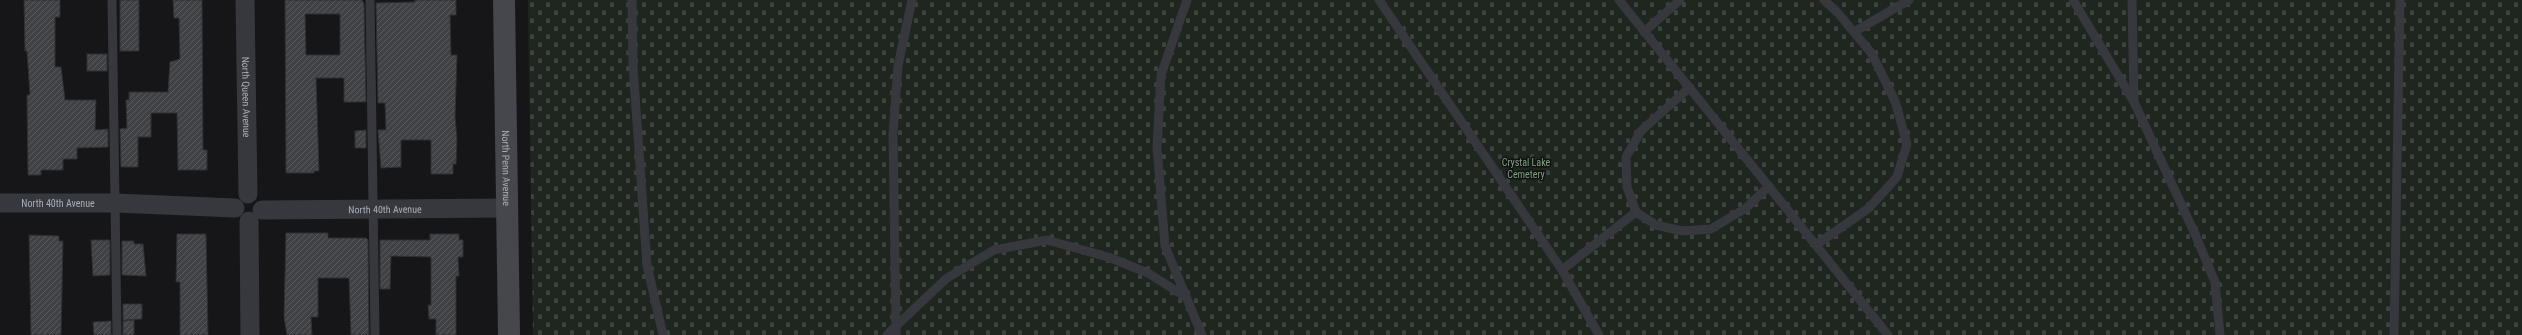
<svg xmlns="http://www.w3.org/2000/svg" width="2522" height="335" font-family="'Roboto Condensed',sans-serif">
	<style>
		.cemetery { fill: url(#cemetery-stones) }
		.building { fill: url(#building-hatch); stroke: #303034; fill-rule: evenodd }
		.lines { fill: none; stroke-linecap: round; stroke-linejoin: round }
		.lane { stroke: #37383d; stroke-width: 9 }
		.street { stroke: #37383d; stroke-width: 19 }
		.secondary { stroke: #45474d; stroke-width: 22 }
		.labels { text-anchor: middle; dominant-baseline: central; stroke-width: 3; stroke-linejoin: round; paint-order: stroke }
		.street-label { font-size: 10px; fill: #a8adb8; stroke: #111113 }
		.park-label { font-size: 10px; fill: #7fa381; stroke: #111113 }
	</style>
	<defs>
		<pattern id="cemetery-stones" width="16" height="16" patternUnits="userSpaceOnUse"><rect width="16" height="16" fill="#1e261f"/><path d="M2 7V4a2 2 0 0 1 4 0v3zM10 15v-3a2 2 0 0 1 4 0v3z" fill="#3c433d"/></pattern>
		<pattern id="building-hatch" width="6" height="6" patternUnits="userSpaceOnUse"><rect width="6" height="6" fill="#404145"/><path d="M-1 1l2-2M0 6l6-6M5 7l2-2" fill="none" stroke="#595a5e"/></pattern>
	</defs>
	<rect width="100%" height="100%" fill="#161618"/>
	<!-- cemetery -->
	<polygon class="cemetery" points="528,0 2522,0 2522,335 533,335"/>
	<!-- building -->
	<g class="building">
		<polygon points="24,0 60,0 60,17 55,17 55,67 61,67 65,100 96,100 95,130 108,129 108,147 77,148 77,159 63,159 63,170 41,170 41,175 28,175 27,95 30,95 27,51 25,51"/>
		<rect x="120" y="0" width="19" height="51"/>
		<polygon points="173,0 202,0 203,150 207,150 207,170 178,170 177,113 151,113 151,137 138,137 138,167 121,167 120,129 127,128 126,100 129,100 129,92 168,92 170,62 180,59 179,18 174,18"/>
		<path d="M 285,0 L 362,0 L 364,4 L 366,102 L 344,102 L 344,78 L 316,78 L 319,171 L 314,171 L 314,173 L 286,173 ZM 305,14 L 340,14 L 340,55 L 306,55 Z"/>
		<polygon points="415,0 456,0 456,15 450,15 451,55 457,55 455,117 457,139 456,164 453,164 453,174 431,174 431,140 401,140 401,167 381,168 378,130 386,130 385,103 378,103 376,3 415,2"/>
		<rect x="87" y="54" width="20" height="17"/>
		<polygon points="366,130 366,148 355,148 355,131"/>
		<polygon points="286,233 328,233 328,238 366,238 368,240 369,335 351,335 349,278 318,278 318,317 311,317 312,335 287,335 284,317"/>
		<polygon points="177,234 206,234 208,335 180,335 180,282 176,282"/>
		<polygon points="430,234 459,234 459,240 463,240 463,257 458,257 459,276 456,276 456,335 436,335 436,319 429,319 428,305 431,305 431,257 391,256 390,289 380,289 380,240 430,240"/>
		<polygon points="29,235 59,236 59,241 63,241 61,335 31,335"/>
		<polygon points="91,240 110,240 110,275 93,276"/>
		<polygon points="122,241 134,241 134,244 143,244 146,276 122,275"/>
		<polygon points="123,304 142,304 142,319 123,320"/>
		<polygon points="134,320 134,335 123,335 123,321"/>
		<polygon points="111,321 111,335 94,335 93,322"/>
	</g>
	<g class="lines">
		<!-- lane -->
		<g class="lane">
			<polyline points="112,0 117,335"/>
			<polyline points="370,0 375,335"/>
			<polyline points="632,0 633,66 647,265 663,335"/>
			<polyline points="1187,0 1161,75 1157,147 1165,246 1202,335"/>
			<polyline points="1379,0 1562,270 1599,335"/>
			<polyline points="1619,0 1888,335"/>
			<polyline points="2073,0 2134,102 2195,234 2215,282 2220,335"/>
			<polyline points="2132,0 2134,101"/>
			<polyline points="1644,32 1680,0"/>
			<polyline points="1854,32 1909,0"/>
			<polyline points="1690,87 1641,131 1626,157 1627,187 1636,212 1656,225 1682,231 1711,229 1746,208 1769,186"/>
			<polyline points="1816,245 1869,208 1897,177 1907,144 1895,101 1872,54 1838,13 1824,0"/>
			<polyline points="1562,270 1636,212"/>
			<polyline points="887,335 896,326 893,134 898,66 912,0"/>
			<polyline points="896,335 896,326 947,278 994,250 1047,240 1108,257 1148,273 1186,297"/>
			<polyline points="2394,335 2400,0"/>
		</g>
		<!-- street -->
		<g class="street">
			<path id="s1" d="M 245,0 L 248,194"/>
			<path id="s2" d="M 0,203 L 115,203 L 235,208"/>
			<path id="s3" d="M 262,210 L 507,208"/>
			<polyline points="249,221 250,335"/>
		</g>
		<!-- secondary -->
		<path class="secondary" id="s4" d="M 504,0 L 509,335"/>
	</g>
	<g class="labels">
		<!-- street labels -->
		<g class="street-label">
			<text stroke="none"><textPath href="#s1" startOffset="97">North Queen Avenue</textPath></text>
			<text stroke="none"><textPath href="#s4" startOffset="168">North Penn Avenue</textPath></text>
			<text stroke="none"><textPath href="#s2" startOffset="58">North 40th Avenue</textPath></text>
			<text stroke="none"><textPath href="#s3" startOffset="123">North 40th Avenue</textPath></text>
		</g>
		<!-- park labels -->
		<g class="park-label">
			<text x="1526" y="162">Crystal Lake<tspan x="1526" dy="12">Cemetery</tspan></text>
		</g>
	</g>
</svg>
